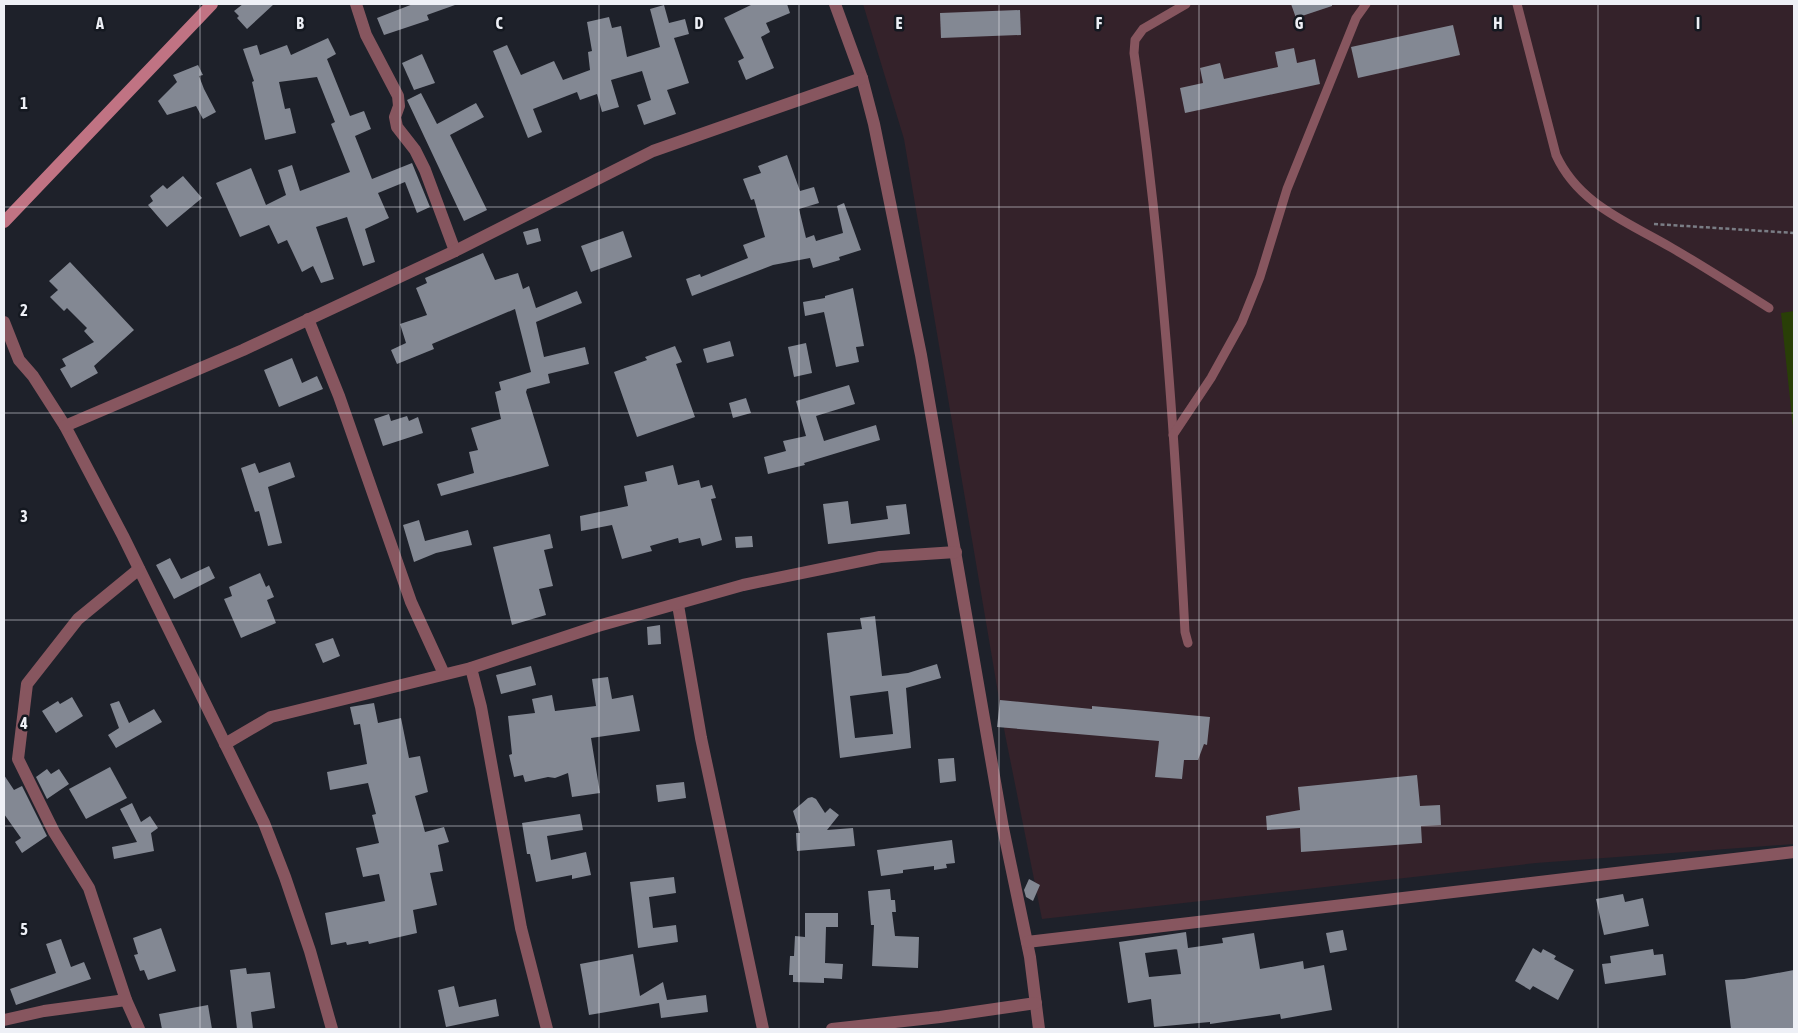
<svg xmlns="http://www.w3.org/2000/svg" width="1798" height="1033" font-family="'Asap Condensed',sans-serif">
	<style>
		.education { fill: #34222a }
		.green { fill: #293f07 }
		.building { fill: #838893; fill-rule: evenodd }
		.lines { fill: none; stroke-linecap: round; stroke-linejoin: round }
		.path { stroke: #7a7d85; stroke-width: 2.5; stroke-dasharray: 4 2.5; stroke-linecap: butt }
		.lane { stroke: #87565f; stroke-width: 9 }
		.street { stroke: #87565f; stroke-width: 12 }
		.secondary { stroke: #c07383; stroke-width: 12 }
		.grid { fill: none; stroke: #eef0f6; stroke-width: 1; stroke-opacity: 0.55 }
		.grid-label { font-size: 16px; text-anchor: middle; font-weight: bold; fill: #eef0f6; stroke: #141820; stroke-width: 5; stroke-linejoin: round; paint-order: stroke }
	</style>
	<rect width="100%" height="100%" fill="#1e212a"/>
	<!-- education -->
	<polygon class="education" points="863,4 1794,4 1794,844 1536,863 1042,919 1005,734 904,139"/>
	<!-- green -->
	<polygon class="green" points="1794,311 1794,437 1781,313"/>
	<!-- building -->
	<g class="building">
		<polygon points="243,4 274,4 247,29 237,18 239,16 234,11"/>
		<polygon points="413,4 455,5 427,15 429,20 384,35 377,18"/>
		<polygon points="753,4 787,4 790,13 766,23 770,32 761,37 774,68 746,80 738,61 744,58 724,18"/>
		<polygon points="1291,4 1332,4 1332,6 1296,18"/>
		<polygon points="664,5 669,23 685,19 689,34 674,38 689,83 667,90 676,114 644,125 637,105 651,100 642,71 611,80 619,107 602,112 597,94 580,100 577,92 533,109 542,132 528,138 493,51 507,45 521,75 554,61 563,80 590,70 588,52 592,51 587,22 609,17 612,28 621,26 627,57 660,47 650,9"/>
		<polygon points="1020,10 1021,35 941,38 940,13"/>
		<polygon points="1453,25 1460,55 1358,78 1351,47"/>
		<polygon points="328,38 336,54 327,59 350,116 364,111 371,129 355,136 372,179 412,163 430,207 417,213 405,182 378,193 389,218 365,229 375,262 363,266 347,217 316,227 334,279 321,283 313,266 302,272 287,240 278,244 269,225 240,237 216,183 251,168 266,205 286,195 278,170 292,165 300,191 350,172 331,124 335,122 317,77 279,82 285,109 290,108 296,133 265,140 252,82 254,81 243,49 257,45 260,55 287,45 291,55"/>
		<polygon points="1294,48 1297,63 1315,59 1320,84 1185,113 1180,88 1203,83 1200,68 1220,63 1224,79 1278,67 1275,52"/>
		<polygon points="422,54 435,83 414,90 402,63"/>
		<polygon points="198,65 203,75 199,76 204,89 216,112 203,119 196,106 167,115 158,101 177,82 173,75"/>
		<polygon points="421,93 437,124 476,103 484,117 450,135 487,210 464,221 407,100"/>
		<polygon points="787,155 800,191 814,187 819,203 799,209 806,238 814,235 816,241 843,233 837,206 844,203 861,250 839,257 840,260 813,268 810,258 773,265 692,296 686,279 700,274 701,277 748,258 743,245 765,237 754,199 751,200 743,179 761,173 758,166"/>
		<polygon points="183,176 202,198 167,227 148,205 153,201 150,196 163,185 167,189"/>
		<polygon points="538,228 541,241 527,245 523,232"/>
		<polygon points="623,231 632,257 591,272 581,246"/>
		<polygon points="483,253 495,280 518,273 523,289 529,286 536,308 577,291 582,303 536,322 544,357 585,347 589,364 548,374 550,383 527,389 526,392 549,466 441,496 437,484 474,473 469,452 478,450 471,428 501,419 495,392 501,390 499,382 531,372 515,309 432,344 434,349 397,364 391,350 406,343 400,324 427,315 416,288 427,283 425,278"/>
		<polygon points="70,262 134,330 94,366 98,373 71,388 60,369 66,366 62,359 94,342 84,331 87,328 67,308 64,311 50,297 58,290 49,281"/>
		<polygon points="853,288 864,346 856,347 859,362 836,367 824,312 805,316 803,302 825,298 825,296"/>
		<polygon points="730,341 734,356 707,363 703,349"/>
		<polygon points="806,343 812,373 794,377 788,347"/>
		<polygon points="675,346 682,362 676,364 695,417 637,437 614,372 647,360 645,357"/>
		<polygon points="292,358 302,383 317,376 323,389 279,407 264,370"/>
		<polygon points="849,385 855,404 816,416 824,441 876,425 880,440 804,463 805,465 768,474 764,457 786,451 783,441 806,436 796,401"/>
		<polygon points="746,398 751,413 733,418 729,403"/>
		<polygon points="389,414 391,421 407,416 409,421 418,417 423,433 383,446 374,419"/>
		<polygon points="290,462 295,477 268,487 282,543 268,546 259,511 255,512 241,468 255,463 259,473"/>
		<polygon points="673,465 678,485 699,480 701,488 712,485 716,498 711,499 722,540 702,546 700,538 679,543 678,538 650,546 652,551 622,559 612,525 581,531 580,516 628,506 624,486 647,481 645,472"/>
		<polygon points="848,501 851,524 888,519 886,506 906,504 910,534 828,544 823,504"/>
		<polygon points="419,520 425,541 468,530 472,545 436,553 414,562 403,525"/>
		<polygon points="550,534 553,548 544,550 553,586 539,589 546,615 512,625 493,547"/>
		<polygon points="752,536 753,547 736,548 735,537"/>
		<polygon points="170,558 181,579 209,566 215,578 174,599 156,565"/>
		<polygon points="260,573 266,587 269,585 274,597 267,600 276,623 241,638 224,599 232,596 229,587"/>
		<path d="M 875,616 L 882,676 L 908,673 L 937,664 L 941,678 L 906,688 L 911,748 L 840,758 L 827,633 L 862,629 L 860,618 ZM 888,691 L 893,734 L 855,738 L 850,696 Z"/>
		<polygon points="660,625 661,644 648,645 647,627"/>
		<polygon points="333,638 340,656 323,663 315,644"/>
		<polygon points="531,666 536,685 501,694 496,675"/>
		<polygon points="608,677 612,699 633,695 640,731 591,738 600,793 572,797 568,773 555,778 548,777 525,782 523,775 514,777 509,755 512,754 508,716 535,713 532,699 552,695 555,711 596,706 592,679"/>
		<polygon points="72,697 83,716 56,733 42,711 58,701 60,704"/>
		<polygon points="1000,700 1092,709 1092,706 1210,717 1207,745 1204,744 1198,760 1184,760 1182,779 1155,777 1159,741 997,727"/>
		<polygon points="119,701 129,723 154,709 162,722 116,748 108,735 119,728 110,704"/>
		<polygon points="374,703 378,723 401,718 409,758 420,756 428,792 415,796 425,832 444,827 449,842 438,845 443,871 430,873 437,905 413,910 417,933 369,944 368,941 347,945 346,942 331,945 325,913 385,901 379,874 363,877 356,848 379,843 372,815 376,814 368,783 330,790 327,772 367,764 360,724 354,725 350,707"/>
		<polygon points="954,758 956,781 940,783 938,759"/>
		<polygon points="110,767 127,798 86,819 69,789"/>
		<polygon points="47,769 51,774 59,769 69,784 47,799 36,777"/>
		<polygon points="4,775 14,790 22,786 47,836 22,853 15,842 21,838 4,814"/>
		<polygon points="1417,775 1420,806 1440,805 1441,825 1421,826 1422,843 1301,852 1300,828 1267,830 1266,816 1300,810 1298,787"/>
		<polygon points="684,782 686,798 658,802 656,785"/>
		<polygon points="812,797 816,799 825,813 830,808 839,815 827,830 853,828 855,846 797,851 796,833 800,833 793,811 808,798"/>
		<polygon points="132,803 141,822 150,816 158,828 151,833 154,851 114,859 112,847 137,842 120,809"/>
		<polygon points="580,814 583,830 547,836 551,860 586,852 591,875 572,879 572,875 536,882 530,854 527,854 522,823"/>
		<polygon points="952,840 955,863 946,864 947,868 934,870 934,866 903,870 903,873 881,876 877,850"/>
		<polygon points="674,877 676,893 649,897 653,928 676,925 678,942 638,948 630,882"/>
		<polygon points="1029,879 1040,885 1033,901 1026,897 1024,890"/>
		<polygon points="890,889 891,900 895,900 896,912 892,912 895,936 919,937 918,968 872,966 874,925 871,925 868,891"/>
		<polygon points="1623,894 1625,902 1643,898 1649,926 1604,935 1596,899"/>
		<polygon points="805,913 838,913 838,927 826,927 825,963 843,964 842,979 824,978 824,983 793,982 793,975 789,975 790,956 794,956 795,936 805,937"/>
		<polygon points="161,928 176,971 148,980 144,970 140,971 134,955 138,954 133,938"/>
		<polygon points="1343,930 1347,950 1330,953 1326,933"/>
		<path d="M 1186,932 L 1188,948 L 1223,943 L 1222,938 L 1254,933 L 1260,969 L 1303,961 L 1304,969 L 1324,965 L 1332,1010 L 1281,1019 L 1280,1014 L 1210,1024 L 1210,1022 L 1154,1027 L 1151,999 L 1128,1003 L 1119,942 ZM 1185,948 L 1177,949 L 1181,974 L 1149,977 L 1145,953 Z"/>
		<polygon points="61,939 71,967 84,962 91,979 16,1005 10,989 56,973 46,944"/>
		<polygon points="1533,948 1541,953 1543,949 1556,956 1554,959 1574,970 1558,1000 1533,986 1530,990 1515,981"/>
		<polygon points="1653,949 1654,955 1663,954 1666,975 1605,984 1602,964 1611,963 1610,956"/>
		<polygon points="633,954 640,996 663,982 667,1000 706,995 708,1012 661,1018 659,1003 589,1015 580,964"/>
		<polygon points="246,968 247,974 270,972 275,1008 251,1012 253,1029 237,1029 230,970"/>
		<polygon points="1794,970 1794,1029 1731,1029 1725,980 1744,979"/>
		<polygon points="454,986 459,1007 496,999 499,1016 446,1027 438,990"/>
		<polygon points="208,1005 212,1029 162,1029 159,1014"/>
	</g>
	<g class="lines">
		<!-- path -->
		<polyline class="path" points="1654,224 1794,233"/>
		<!-- lane -->
		<g class="lane">
			<path d="M 1186,4 L 1143,29 L 1135,40 L 1134,53 C 1162,245 1175,439 1185,632 L 1188,643"/>
			<path d="M 1517,4 L 1556,155 C 1579,205 1628,222 1672,248 C 1705,267 1737,288 1769,308"/>
			<polyline points="1173,435 1211,378 1242,322 1260,277 1287,189 1356,18 1366,4"/>
		</g>
		<!-- street -->
		<g class="street">
			<polyline points="356,4 366,35 398,96 399,106 395,117 397,127 415,150 425,170 455,251"/>
			<polyline points="835,4 862,78 874,124 921,355 1003,828 1030,957 1039,1029"/>
			<polyline points="308,319 339,396 411,602 444,674"/>
			<polyline points="4,322 19,360 33,376 65,426 123,536 264,823 285,877 310,951 332,1029"/>
			<polyline points="65,426 243,350 455,251 653,151 862,78"/>
			<polyline points="678,605 701,738 763,1029"/>
			<polyline points="471,668 481,707 521,928 547,1029"/>
			<polyline points="225,744 271,717 471,668 598,626 743,585 880,557 956,552"/>
			<polyline points="1027,942 1794,852"/>
			<polyline points="4,1020 44,1011 126,1000"/>
			<polyline points="139,1029 126,1000 89,888 54,832 18,759 27,684 78,619 139,569"/>
			<polyline points="832,1029 940,1017 1036,1003"/>
		</g>
		<!-- secondary -->
		<polyline class="secondary" points="4,222 212,4"/>
	</g>
	<!-- grid -->
	<path class="grid" d="M 200,4 L 200,1029M 400,4 L 400,1029M 599,4 L 599,1029M 799,4 L 799,1029M 999,4 L 999,1029M 1199,4 L 1199,1029M 1398,4 L 1398,1029M 1598,4 L 1598,1029M 4,207 L 1794,207M 4,413 L 1794,413M 4,620 L 1794,620M 4,826 L 1794,826"/>
	<g class="grid-label">
		<text x="100" y="29">A</text>
		<text x="300" y="29">B</text>
		<text x="499" y="29">C</text>
		<text x="699" y="29">D</text>
		<text x="899" y="29">E</text>
		<text x="1099" y="29">F</text>
		<text x="1299" y="29">G</text>
		<text x="1498" y="29">H</text>
		<text x="1698" y="29">I</text>
		<text x="24" y="109">1</text>
		<text x="24" y="316">2</text>
		<text x="24" y="522">3</text>
		<text x="24" y="729">4</text>
		<text x="24" y="935">5</text>
	</g>
	<!-- border -->
	<rect width="1798" height="1033" fill="none" stroke="#eef0f6" stroke-width="10"/>
</svg>
